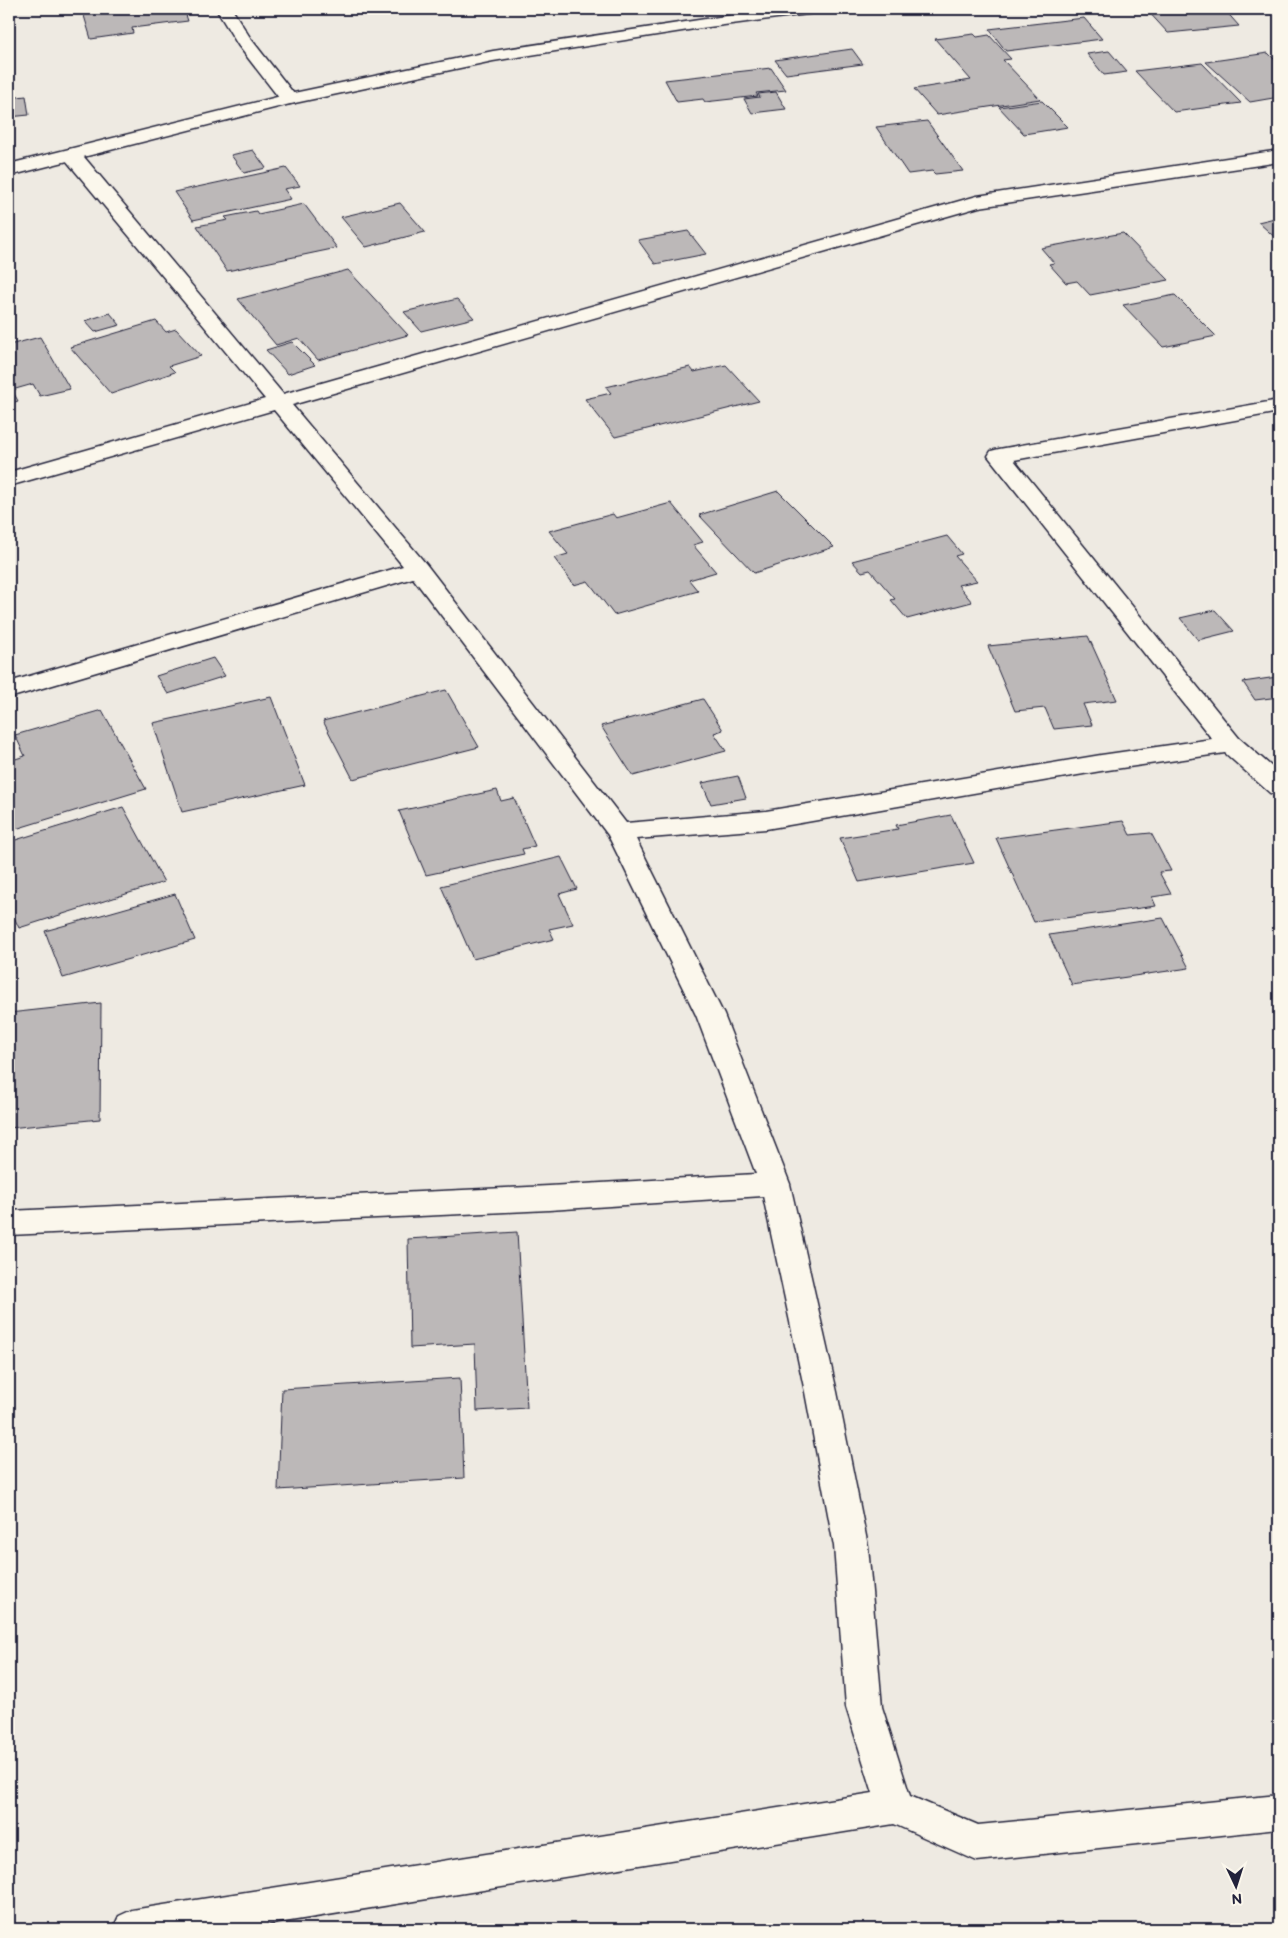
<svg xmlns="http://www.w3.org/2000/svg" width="1288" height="1938" font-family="'Balsamiq Sans',sans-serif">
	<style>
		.building { fill: #bcb8b8; stroke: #22223b }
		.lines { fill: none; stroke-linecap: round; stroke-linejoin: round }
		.street-casing { stroke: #22223b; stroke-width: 3 }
		.secondary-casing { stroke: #22223b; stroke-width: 3 }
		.street { fill: #fbf7ec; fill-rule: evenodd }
		.secondary { fill: #fbf7ec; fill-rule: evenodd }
	</style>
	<rect width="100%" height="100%" fill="#eeeae2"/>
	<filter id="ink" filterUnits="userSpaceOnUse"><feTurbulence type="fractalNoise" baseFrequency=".02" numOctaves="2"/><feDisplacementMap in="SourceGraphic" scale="10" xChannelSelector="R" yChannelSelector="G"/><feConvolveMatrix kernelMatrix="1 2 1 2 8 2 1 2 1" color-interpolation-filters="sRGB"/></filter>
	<g filter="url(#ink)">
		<!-- building -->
		<g class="building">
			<polygon points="82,9 184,9 188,21 132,28 133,33 91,39"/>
			<polygon points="1146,9 1224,9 1239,26 1168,33"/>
			<polygon points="1084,18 1102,39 1006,51 989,29"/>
			<polygon points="974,34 977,37 989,35 1011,59 1003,60 1040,99 937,115 914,89 971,80 935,39"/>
			<polygon points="852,49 863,64 786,74 775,60"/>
			<polygon points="1109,51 1127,72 1104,75 1087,54"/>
			<polygon points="1268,53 1279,64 1279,97 1250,102 1206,62"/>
			<polygon points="1202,63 1241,103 1174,112 1135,71"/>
			<polygon points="771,68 786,90 756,93 758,96 705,102 703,99 677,102 665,80"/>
			<polygon points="776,92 786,109 752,113 744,99 760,97 758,94"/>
			<polygon points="26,96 29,115 9,117 9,98"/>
			<polygon points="1042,101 1068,127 1024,134 999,107"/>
			<polygon points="927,121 963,171 935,174 932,171 908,174 876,127"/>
			<polygon points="253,150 266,168 244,173 231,155"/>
			<polygon points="286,168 300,186 284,189 291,199 193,220 174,192"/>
			<polygon points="400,203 425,232 366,247 341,217"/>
			<polygon points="304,204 337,248 227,271 197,226 228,220 225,217 256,211 258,214"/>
			<polygon points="1279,217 1279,241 1258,222"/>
			<polygon points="688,231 706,254 655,264 638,240"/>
			<polygon points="1123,233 1169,280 1090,295 1077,281 1066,283 1049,264 1054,263 1041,248"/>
			<polygon points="348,270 408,335 318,360 299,338 276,345 238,299"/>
			<polygon points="1175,295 1216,336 1163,347 1123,305"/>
			<polygon points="457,299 474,318 421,331 404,312"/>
			<polygon points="110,313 120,325 95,332 85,321"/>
			<polygon points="156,321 166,332 176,329 201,356 169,366 175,372 111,394 70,347"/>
			<polygon points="40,337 70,389 40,396 33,384 12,390 18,401 9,404 9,345"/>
			<polygon points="292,342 315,365 288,374 266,350"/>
			<polygon points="726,365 759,401 615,437 585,399 611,393 606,387 690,367 694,372"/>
			<polygon points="778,491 834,547 754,573 699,515"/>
			<polygon points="671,503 703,542 693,545 716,572 689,580 698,591 614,615 588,581 574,585 554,558 568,554 549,531 613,514 616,518"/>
			<polygon points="947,536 962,554 955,556 977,581 958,585 972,602 907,619 891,600 895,599 870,570 862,572 852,561"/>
			<polygon points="1215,610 1234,631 1198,640 1180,618"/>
			<polygon points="1088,636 1117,700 1083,704 1092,725 1054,729 1045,708 1015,711 988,646"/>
			<polygon points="213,658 225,676 168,694 156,676"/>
			<polygon points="1277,677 1279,680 1279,697 1255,700 1243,682"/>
			<polygon points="446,690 479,747 353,779 323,721"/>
			<polygon points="271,697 305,785 182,812 153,723"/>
			<polygon points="703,699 723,730 714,733 726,751 633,776 601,726"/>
			<polygon points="102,710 146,789 9,831 9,761 25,756 15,735"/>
			<polygon points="738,776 746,798 711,804 702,783"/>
			<polygon points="497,790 501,801 514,798 535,846 522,849 524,854 426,875 399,811"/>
			<polygon points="123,807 164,882 19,928 9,907 9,842"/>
			<polygon points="951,815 974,863 859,882 840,838 898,829 896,825"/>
			<polygon points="1123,821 1130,835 1151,833 1171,871 1159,872 1171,894 1152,897 1156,906 1034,922 996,838"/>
			<polygon points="561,857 577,889 559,894 573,924 549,929 554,939 473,959 441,886"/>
			<polygon points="175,894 195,940 63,978 45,931"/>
			<polygon points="1163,918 1189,968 1072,985 1049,935"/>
			<polygon points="101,1003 100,1119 9,1128 9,1013"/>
			<polygon points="517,1232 527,1408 477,1411 475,1344 410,1348 408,1239"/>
			<polygon points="460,1378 464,1478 278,1490 282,1389"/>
		</g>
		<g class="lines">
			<defs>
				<g id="street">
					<polygon points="216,9 232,9 251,39 298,99 295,103 289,104 283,103 238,45"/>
					<polygon points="72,149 79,151 283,394 977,196 1279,150 1279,162 979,207 292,405 426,564 626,823 766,811 1101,755 1212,739 988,456 991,451 999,449 1279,400 1279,412 1014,460 1239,738 1279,773 1279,795 1270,793 1225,753 1101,771 766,829 636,839 724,1015 790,1184 837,1392 868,1546 882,1707 910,1796 978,1825 1279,1795 1279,1829 977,1861 894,1824 241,1929 113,1929 119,1916 132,1910 873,1793 846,1707 834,1546 805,1392 763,1196 549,1210 9,1235 9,1211 549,1186 756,1174 696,1015 608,835 413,578 9,698 9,682 403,566 274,410 9,486 9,472 265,399 65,159 63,155 65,151"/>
				</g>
				<polygon id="secondary" points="771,9 817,9 814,13 808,14 701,28 493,61 290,104 9,176 9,164 289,94 493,51"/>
			</defs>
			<!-- street casing -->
			<use href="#street" class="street-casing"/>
			<!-- secondary casing -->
			<use href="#secondary" class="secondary-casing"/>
			<!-- street -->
			<use href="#street" class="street"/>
			<!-- secondary -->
			<use href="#secondary" class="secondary"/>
		</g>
	</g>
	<!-- margin -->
	<rect width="1288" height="1938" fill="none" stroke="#fbf7ec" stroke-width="30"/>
	<rect x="15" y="15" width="1258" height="1908" fill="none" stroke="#22223b" stroke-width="2" filter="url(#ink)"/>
	<!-- north arrow -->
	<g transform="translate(1236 1886) rotate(176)" stroke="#fbf7ec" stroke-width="4" paint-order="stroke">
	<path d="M0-4L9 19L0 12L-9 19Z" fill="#22223b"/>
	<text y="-8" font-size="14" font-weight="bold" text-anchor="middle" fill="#22223b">N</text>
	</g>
</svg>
